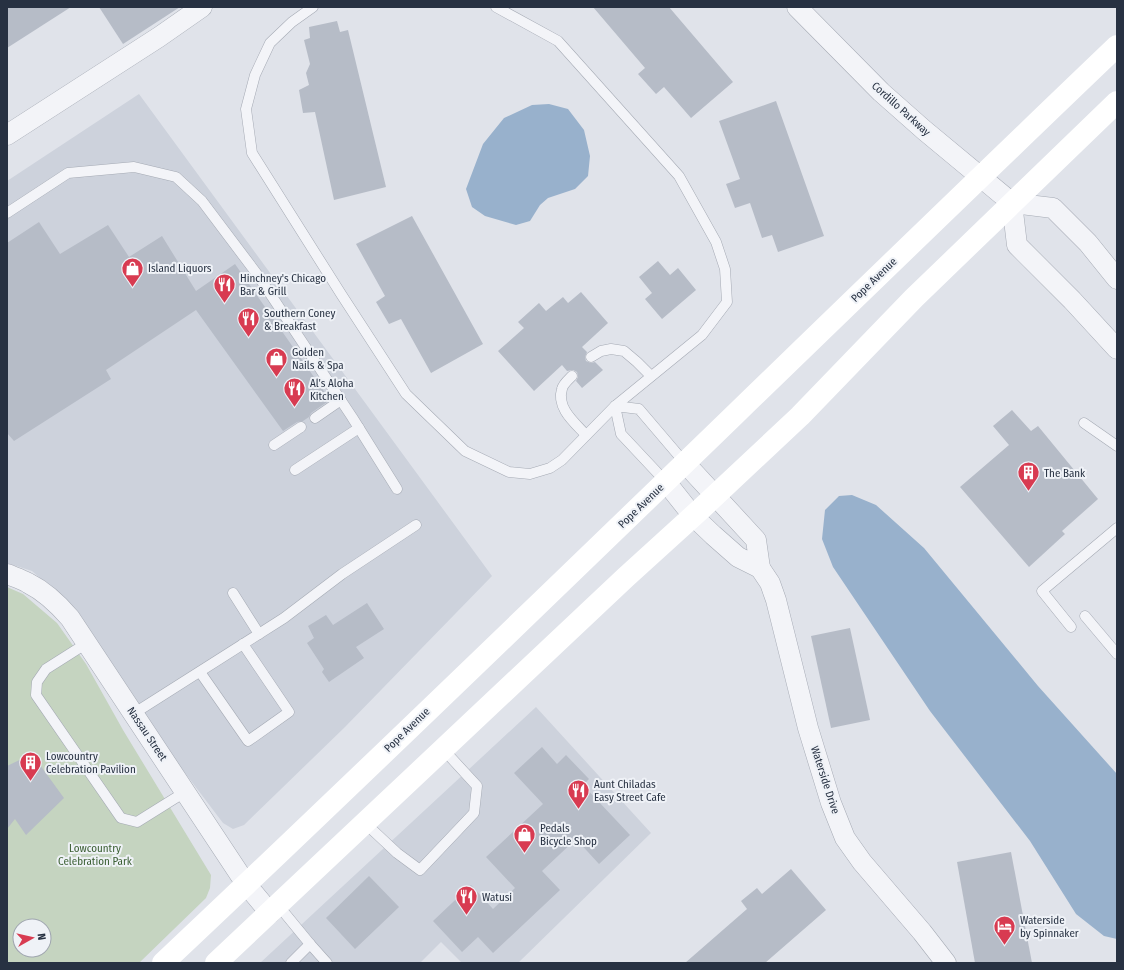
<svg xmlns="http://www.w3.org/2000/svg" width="1124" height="970" font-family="'Fira Sans Condensed',sans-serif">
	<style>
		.built { fill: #cdd2dc }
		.green { fill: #c5d4c0; fill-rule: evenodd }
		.water { fill: #98b1cc }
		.building { fill: #b6bcc7 }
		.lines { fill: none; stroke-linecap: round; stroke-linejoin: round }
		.lane-casing { stroke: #a5aab4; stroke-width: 11 }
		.street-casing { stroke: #a5aab4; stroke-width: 21 }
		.lane { stroke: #f3f4f8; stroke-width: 10 }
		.street { stroke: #f3f4f8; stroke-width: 20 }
		.secondary { stroke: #fff; stroke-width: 22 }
		.labels { text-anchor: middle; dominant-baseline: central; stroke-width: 4; stroke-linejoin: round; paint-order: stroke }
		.street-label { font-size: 11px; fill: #273142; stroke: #eff2f7 }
		.poi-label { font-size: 11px; fill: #273142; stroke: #eff2f7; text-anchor: start }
		.park-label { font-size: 11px; fill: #3b5f33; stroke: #eff2f7 }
	</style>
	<rect width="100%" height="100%" fill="#e0e3ea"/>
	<!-- built -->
	<g class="built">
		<polygon points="139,94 492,576 345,727 244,825 233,829 223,823 160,740 122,679 93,637 64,599 32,571 7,563 7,181"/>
		<polygon points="536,707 651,833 518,963 462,963 441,942 420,963 260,963"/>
	</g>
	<!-- green -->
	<path class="green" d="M 7,587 L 23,594 L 57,623 L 86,664 L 123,730 L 211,875 L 210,888 L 206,898 L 139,963 L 7,963 ZM 20,926 L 44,926 L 44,950 L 20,950 Z"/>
	<!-- water -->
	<g class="water">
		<polygon points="549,104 568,109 584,130 590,156 588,176 575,189 548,198 540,205 530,221 516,225 485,216 472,207 466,189 483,144 504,118 532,105"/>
		<polygon points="852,495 876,505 924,548 1038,686 1117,774 1117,939 1104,936 1076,914 1030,841 930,711 833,567 822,539 825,510 839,496"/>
	</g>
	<!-- building -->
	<g class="building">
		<polygon points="7,7 71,7 7,48"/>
		<polygon points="99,7 180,7 123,44"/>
		<polygon points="593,7 669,7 733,82 691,118 664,87 656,94 638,74 645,68"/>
		<polygon points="337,21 340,32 348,30 386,187 334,200 315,112 303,113 299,90 309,85 306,73 310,64 304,40 310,38 309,27"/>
		<polygon points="776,101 824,236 778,252 772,235 762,238 750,203 735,208 726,184 740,179 719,121"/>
		<polygon points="412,216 483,344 431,373 401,319 389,324 376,302 385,296 356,244"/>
		<polygon points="39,222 60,254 108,225 129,257 162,236 196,291 235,264 330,400 311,413 309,417 303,421 297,422 283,431 196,310 106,370 111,379 14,441 7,433 7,243"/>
		<polygon points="658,261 670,275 678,268 696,290 662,319 645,299 652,293 639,277"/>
		<polygon points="581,292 608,323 582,347 587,352 585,357 586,361 591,363 595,362 603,370 582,388 576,381 578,377 577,372 573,370 567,371 562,365 534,391 498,351 524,328 518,322 539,303 546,311 563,297 568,303"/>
		<polygon points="1012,410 1031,431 1038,426 1098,499 1062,531 1065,534 1029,567 960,487 1009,445 993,426"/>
		<polygon points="367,603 384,629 356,647 364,658 329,682 322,672 324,669 307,643 314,638 308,626 326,615 333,625"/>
		<polygon points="850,628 870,720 831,728 811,636"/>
		<polygon points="542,747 557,764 566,755 589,779 583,785 630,835 599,864 576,839 542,871 560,890 493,953 478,937 462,952 433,921 471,885 493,909 515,888 486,857 543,804 514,773"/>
		<polygon points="32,754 64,798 26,835 15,819 7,829 7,766"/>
		<polygon points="1011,852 1032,963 975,963 957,862"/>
		<polygon points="791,869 826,910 765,963 685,963 747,909 741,901 757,888 762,894"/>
		<polygon points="369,876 399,907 355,949 326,918"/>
	</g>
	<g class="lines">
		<defs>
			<g id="lane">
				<polyline points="313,7 292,22 270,43 255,75 246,109 252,153 341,294 406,394 465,451 509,472 530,474 550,468 562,460 615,406 702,335 727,302 725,269 716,242 679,176 558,41 496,7"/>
				<polyline points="7,213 68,173 134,167 176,177 202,201 257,274 352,417 397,489"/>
				<polyline points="591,357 601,351 611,349 624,351 637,362 651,376"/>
				<path d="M 572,376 C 568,380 563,384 562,389 C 556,408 575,423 586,435"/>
				<polyline points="315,418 341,400"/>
				<polyline points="1084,423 1117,446"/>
				<polyline points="274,445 301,427"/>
				<polyline points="295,470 359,428"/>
				<polyline points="666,482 621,434 615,406 639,409 685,463"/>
				<polyline points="233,593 259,634"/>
				<polyline points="1085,616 1117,654"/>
				<polyline points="1071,627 1042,591 1117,528"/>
				<polyline points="87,643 46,669 37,682 36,695 121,818 137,822 185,792"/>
				<polyline points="200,672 248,741 289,712 243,644"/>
				<polyline points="133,714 284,618 342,574 416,525"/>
				<polyline points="365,823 397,853 420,870 474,813 477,786 443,749"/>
				<polyline points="278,905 310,944 327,963"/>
				<polyline points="291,963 310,944"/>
			</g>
			<g id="street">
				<polyline points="797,7 881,92 924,130 1012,203 1053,208 1088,243 1117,279"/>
				<polyline points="7,135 159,37 202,7"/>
				<polyline points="1012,203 1017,245 1072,300 1117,349"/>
				<polyline points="666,482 693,516 713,535 738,557 760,568 756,540 685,463"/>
				<polyline points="760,568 770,583 776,600 808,728 831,803 845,838 862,862 922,932 946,963"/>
				<path d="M 7,574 C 14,577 21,579 28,583 C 44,591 58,604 70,618 L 246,884 L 270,913"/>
			</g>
		</defs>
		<!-- lane casing -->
		<use href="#lane" class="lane-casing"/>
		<!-- street casing -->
		<use href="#street" class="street-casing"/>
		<!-- lane -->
		<use href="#lane" class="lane"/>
		<!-- street -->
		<use href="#street" class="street"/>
		<!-- secondary -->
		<g class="secondary">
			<path d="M 163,963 C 484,661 798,351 1117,46"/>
			<polyline points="216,963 626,577 703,507 800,416 914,298 1117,102"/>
		</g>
	</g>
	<!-- icons -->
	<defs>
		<symbol id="shop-pin" viewBox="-11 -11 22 30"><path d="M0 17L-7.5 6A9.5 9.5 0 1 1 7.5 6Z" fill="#d83b51" stroke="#eff2f7"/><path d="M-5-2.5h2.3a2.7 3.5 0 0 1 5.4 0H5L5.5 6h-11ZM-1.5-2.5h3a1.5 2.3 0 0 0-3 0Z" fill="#fff"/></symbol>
		<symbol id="restaurant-pin" viewBox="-11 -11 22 30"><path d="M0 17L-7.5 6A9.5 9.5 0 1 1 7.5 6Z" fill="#d83b51" stroke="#eff2f7"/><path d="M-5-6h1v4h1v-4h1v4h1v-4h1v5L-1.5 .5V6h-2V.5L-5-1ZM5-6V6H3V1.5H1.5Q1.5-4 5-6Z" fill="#fff"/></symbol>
		<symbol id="building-pin" viewBox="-11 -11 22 30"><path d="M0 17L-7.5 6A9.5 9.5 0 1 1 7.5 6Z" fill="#d83b51" stroke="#eff2f7"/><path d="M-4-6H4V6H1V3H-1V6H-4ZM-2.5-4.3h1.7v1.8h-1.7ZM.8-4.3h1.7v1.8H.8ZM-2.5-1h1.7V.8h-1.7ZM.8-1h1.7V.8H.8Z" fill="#fff"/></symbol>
		<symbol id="hotel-pin" viewBox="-11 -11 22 30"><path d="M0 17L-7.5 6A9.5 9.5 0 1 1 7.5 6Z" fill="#d83b51" stroke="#eff2f7"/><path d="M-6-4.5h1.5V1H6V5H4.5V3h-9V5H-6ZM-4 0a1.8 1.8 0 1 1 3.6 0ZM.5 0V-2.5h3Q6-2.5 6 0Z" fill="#fff"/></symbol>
	</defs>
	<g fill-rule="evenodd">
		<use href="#shop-pin" x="120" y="256" width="25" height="34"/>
		<use href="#restaurant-pin" x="212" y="272" width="25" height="34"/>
		<use href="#restaurant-pin" x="236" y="306" width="25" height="34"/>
		<use href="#shop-pin" x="264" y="346" width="25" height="34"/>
		<use href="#restaurant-pin" x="282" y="376" width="25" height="34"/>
		<use href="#building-pin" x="1016" y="460" width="25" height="34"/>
		<use href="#building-pin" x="18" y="750" width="25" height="34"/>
		<use href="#restaurant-pin" x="566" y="778" width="25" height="34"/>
		<use href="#shop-pin" x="512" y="822" width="25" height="34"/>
		<use href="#restaurant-pin" x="454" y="884" width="25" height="34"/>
		<use href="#hotel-pin" x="992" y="914" width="25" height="34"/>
	</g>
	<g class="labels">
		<!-- street labels -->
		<g class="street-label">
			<text transform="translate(901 109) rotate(42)">Cordillo Parkway</text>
			<text transform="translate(874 280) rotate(-44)">Pope Avenue</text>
			<text transform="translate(641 506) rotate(-44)">Pope Avenue</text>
			<text transform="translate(407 730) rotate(-44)">Pope Avenue</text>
			<text transform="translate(147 734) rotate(56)">Nassau Street</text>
			<text transform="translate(825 780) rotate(72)">Waterside Drive</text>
		</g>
		<!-- poi labels -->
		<g class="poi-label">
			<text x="148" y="268">Island Liquors</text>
			<text x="240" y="278">Hinchney's Chicago<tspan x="240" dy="13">Bar &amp; Grill</tspan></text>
			<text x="264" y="313">Southern Coney<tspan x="264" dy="13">&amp; Breakfast</tspan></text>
			<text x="292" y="352">Golden<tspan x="292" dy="13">Nails &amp; Spa</tspan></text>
			<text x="310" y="383">Al’s Aloha<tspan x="310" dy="13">Kitchen</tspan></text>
			<text x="1044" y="473">The Bank</text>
			<text x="46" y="756">Lowcountry<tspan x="46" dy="13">Celebration Pavilion</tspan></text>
			<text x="594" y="784">Aunt Chiladas<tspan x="594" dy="13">Easy Street Cafe</tspan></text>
			<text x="540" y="828">Pedals<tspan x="540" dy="13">Bicycle Shop</tspan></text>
			<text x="482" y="897">Watusi</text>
			<text x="1020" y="920">Waterside<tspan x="1020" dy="13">by Spinnaker</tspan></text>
		</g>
		<!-- park labels -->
		<g class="park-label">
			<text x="95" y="848">Lowcountry<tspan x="95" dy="13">Celebration Park</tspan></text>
		</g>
	</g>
	<!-- border -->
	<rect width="1124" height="970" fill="none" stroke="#273142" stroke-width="16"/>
	<!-- north arrow -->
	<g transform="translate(32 938) rotate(82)"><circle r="19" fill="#eff2f7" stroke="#9fa5af"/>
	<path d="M0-3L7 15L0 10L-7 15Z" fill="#d83b51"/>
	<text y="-6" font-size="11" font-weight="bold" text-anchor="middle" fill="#273142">N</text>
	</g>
</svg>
